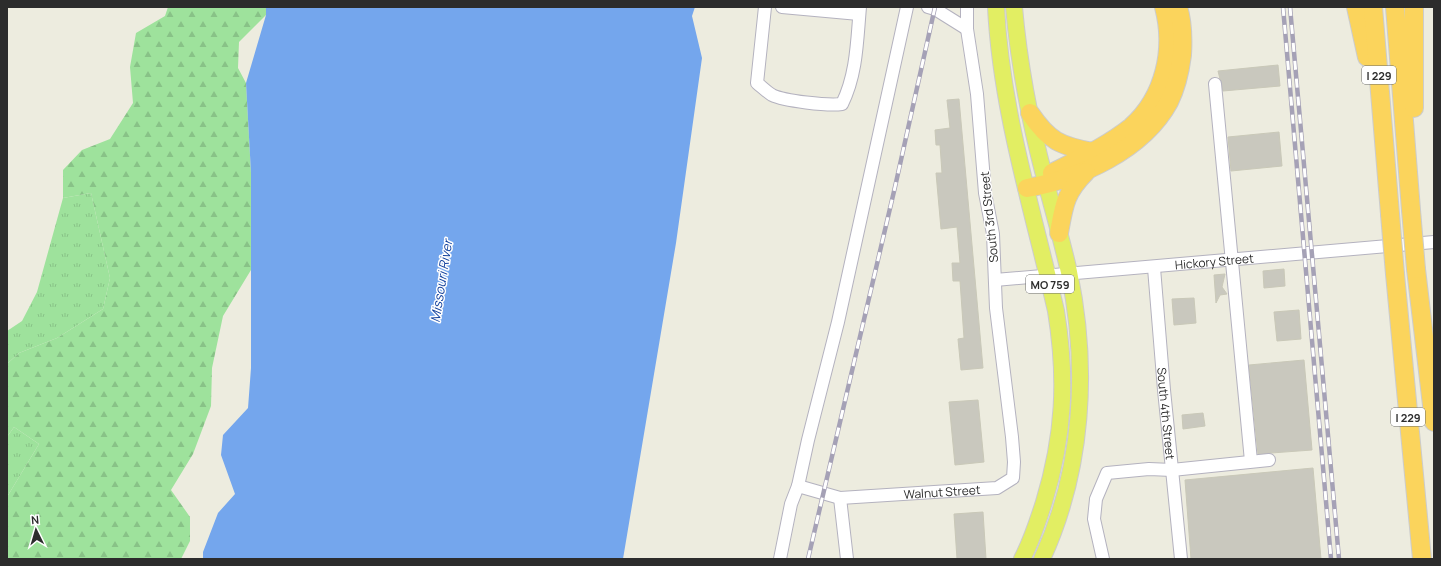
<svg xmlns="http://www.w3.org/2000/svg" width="1441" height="566" font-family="Manrope,sans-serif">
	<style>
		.grass { fill: url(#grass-tufts) }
		.forest { fill: url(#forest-firs) }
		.water { fill: #74a6ed }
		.building { fill: #c9c8be; stroke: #c9c8b8 }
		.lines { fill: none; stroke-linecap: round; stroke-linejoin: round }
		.minor-casing { stroke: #b4b2bf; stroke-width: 14 }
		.major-casing { stroke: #ccc; stroke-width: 18 }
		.highway-casing { stroke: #ccc; stroke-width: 20 }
		.minor { stroke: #fff; stroke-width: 12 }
		.major { stroke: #e2ee63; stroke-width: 16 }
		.highway { stroke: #fbd45c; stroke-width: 18 }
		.rail-casing { stroke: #a5a1b6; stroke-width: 4.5 }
		.rail { stroke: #fff; stroke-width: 3; stroke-dasharray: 9; stroke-linecap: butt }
		.highway-bridge-casing { stroke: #ccc; stroke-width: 20; stroke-linecap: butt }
		.highway-bridge { stroke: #fbd45c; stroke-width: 18 }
		.labels { text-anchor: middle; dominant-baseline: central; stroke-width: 3; stroke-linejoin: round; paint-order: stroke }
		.shield { fill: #fff; stroke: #6b6b6b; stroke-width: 1 }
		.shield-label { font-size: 11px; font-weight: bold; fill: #2c2c2c }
		.street-label { font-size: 12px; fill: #2c2c2c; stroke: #fff }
		.water-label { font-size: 13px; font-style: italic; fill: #103f9c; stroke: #fff }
	</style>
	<defs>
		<pattern id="grass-tufts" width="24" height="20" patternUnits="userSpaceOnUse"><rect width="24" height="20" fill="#9ee29c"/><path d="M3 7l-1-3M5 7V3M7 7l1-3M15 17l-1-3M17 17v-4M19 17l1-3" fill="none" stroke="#88c287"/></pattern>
		<pattern id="forest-firs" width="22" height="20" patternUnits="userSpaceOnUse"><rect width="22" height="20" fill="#9ee29c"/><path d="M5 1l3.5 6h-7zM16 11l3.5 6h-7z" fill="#88c287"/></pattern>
	</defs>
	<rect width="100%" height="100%" fill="#edecdf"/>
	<!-- grass -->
	<g class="grass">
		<polygon points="91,193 110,278 103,309 57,338 19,353 7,364 7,331 22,321 37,292 63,198"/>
		<polygon points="14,427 39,444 7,497 7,437"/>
	</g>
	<!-- forest -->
	<polygon class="forest" points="168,7 266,7 266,15 239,42 238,68 246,83 251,173 251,270 223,316 212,368 211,406 193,454 171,490 190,517 190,541 181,559 7,559 7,497 39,444 14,427 7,437 7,364 19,353 57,338 103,309 110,278 91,193 63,198 63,170 82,150 110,139 133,103 130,67 136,33 165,16"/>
	<!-- water -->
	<polygon class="water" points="266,7 695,7 692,16 702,58 676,243 623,559 203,559 203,552 218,513 235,494 221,455 223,435 248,408 251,368 251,173 246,83 266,15"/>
	<!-- building -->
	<g class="building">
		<polygon points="1278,65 1280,86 1223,91 1218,71"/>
		<polygon points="959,99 983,368 961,370 958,339 964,338 960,281 953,281 952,263 960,263 957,227 941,229 936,173 942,173 940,145 936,145 935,130 950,128 947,100"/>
		<polygon points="1279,132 1282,166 1231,171 1228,137"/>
		<polygon points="1284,269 1285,286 1264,288 1263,271"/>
		<polygon points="1225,274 1222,287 1227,294 1220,295 1216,303 1214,275"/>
		<polygon points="1194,298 1196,323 1174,325 1172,299"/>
		<polygon points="1299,310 1301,339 1277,341 1274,312"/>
		<polygon points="1304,360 1312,450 1258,454 1249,365"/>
		<polygon points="978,400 984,462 955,465 949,402"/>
		<polygon points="1203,413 1205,426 1183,429 1182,415"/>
		<polygon points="1313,468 1321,559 1191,559 1185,480"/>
		<polygon points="983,512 986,559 957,559 954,514"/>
	</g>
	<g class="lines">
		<defs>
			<g id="minor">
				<path d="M 765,7 L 757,83 C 762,87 767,92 772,95 C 784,101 828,106 842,104 C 857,74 857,40 860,7"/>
				<polyline points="782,7 859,14"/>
				<polyline points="928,7 935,9 967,29"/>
				<polyline points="1215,84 1251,461"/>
				<path id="s1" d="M 1154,268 L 1164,390 L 1181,559"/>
				<path id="s2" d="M 995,280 L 1434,242"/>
				<path id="s3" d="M 798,486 L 840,498 L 997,488 L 1013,478 L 1014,462 L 1012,437 L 996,308 L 993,234 L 985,193 L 977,94 L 967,29 L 967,7"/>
				<polyline points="840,498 847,559"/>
				<polyline points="780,559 791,504 798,486 808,440 838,322 907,7"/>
				<polyline points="1103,559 1094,519 1096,499 1107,473 1149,469 1172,470 1269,460"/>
			</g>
			<g id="major">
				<path d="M 996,7 C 1001,110 1033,211 1056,311 C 1067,379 1064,436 1044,502 C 1038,521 1031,542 1022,559"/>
				<path d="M 1014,7 C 1019,65 1030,122 1045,179 C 1053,210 1062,241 1069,272 C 1089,368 1083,470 1042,559"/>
			</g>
			<g id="highway">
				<polyline points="1356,7 1367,57"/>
				<polyline points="1373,7 1390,214"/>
				<polyline points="1395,7 1411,210"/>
				<polyline points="1414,108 1414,7"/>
				<path d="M 1030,113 C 1049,141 1060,146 1093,152"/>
				<path d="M 1052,173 C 1079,159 1107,146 1131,127 C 1165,97 1175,49 1164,7"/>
				<path d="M 1027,188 C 1079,179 1143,150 1169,102 C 1176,88 1180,71 1182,55 C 1183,39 1183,23 1178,7"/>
				<path d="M 1059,233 C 1064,205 1065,193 1086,172"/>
				<polyline points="1416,269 1434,422"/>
				<polyline points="1395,274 1422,559"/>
			</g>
		</defs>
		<!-- minor casing -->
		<use href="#minor" class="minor-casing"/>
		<!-- major casing -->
		<use href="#major" class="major-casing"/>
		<!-- highway casing -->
		<use href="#highway" class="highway-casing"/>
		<!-- minor -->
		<use href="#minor" class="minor"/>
		<!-- major -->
		<use href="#major" class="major"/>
		<!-- highway -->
		<use href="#highway" class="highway"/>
		<defs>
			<g id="rail">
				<polyline points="1283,7 1331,559"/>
				<polyline points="1290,7 1339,559"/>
				<polyline points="808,559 895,187 935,7"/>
			</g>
		</defs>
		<!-- rail casing -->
		<use href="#rail" class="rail-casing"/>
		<!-- rail -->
		<use href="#rail" class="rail"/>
		<defs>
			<g id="highway-bridge">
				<polyline points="1411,210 1416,269"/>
				<polyline points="1390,214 1395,274"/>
			</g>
		</defs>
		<!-- highway-bridge casing -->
		<use href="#highway-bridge" class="highway-bridge-casing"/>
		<!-- highway-bridge -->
		<use href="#highway-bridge" class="highway-bridge"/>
	</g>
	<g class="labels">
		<!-- shield labels -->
		<g class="shield">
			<rect x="1362" y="66" width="34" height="18" rx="3"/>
			<rect x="1026" y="275" width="48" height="18" rx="3"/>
			<rect x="1391" y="408" width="34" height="18" rx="3"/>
		</g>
		<g class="shield-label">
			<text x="1379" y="75">I 229</text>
			<text x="1050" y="284">MO 759</text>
			<text x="1408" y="417">I 229</text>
		</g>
		<!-- street labels -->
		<g class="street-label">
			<text transform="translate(989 217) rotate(-96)">South 3rd Street</text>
			<text stroke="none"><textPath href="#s2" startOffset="220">Hickory Street</textPath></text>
			<text stroke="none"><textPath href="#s1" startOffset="146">South 4th Street</textPath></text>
			<text stroke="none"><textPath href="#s3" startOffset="146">Walnut Street</textPath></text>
		</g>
		<!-- water labels -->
		<g class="water-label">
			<text transform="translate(441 281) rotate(-81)">Missouri River</text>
		</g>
	</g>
	<!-- border -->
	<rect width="1441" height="566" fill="none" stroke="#2c2c2c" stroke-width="16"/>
	<!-- north arrow -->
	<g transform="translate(36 530) rotate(355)" stroke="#ffffff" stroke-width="3" paint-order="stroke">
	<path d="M0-3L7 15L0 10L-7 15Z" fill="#2c2c2c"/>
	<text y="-6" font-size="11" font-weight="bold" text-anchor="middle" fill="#2c2c2c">N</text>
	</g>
</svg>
